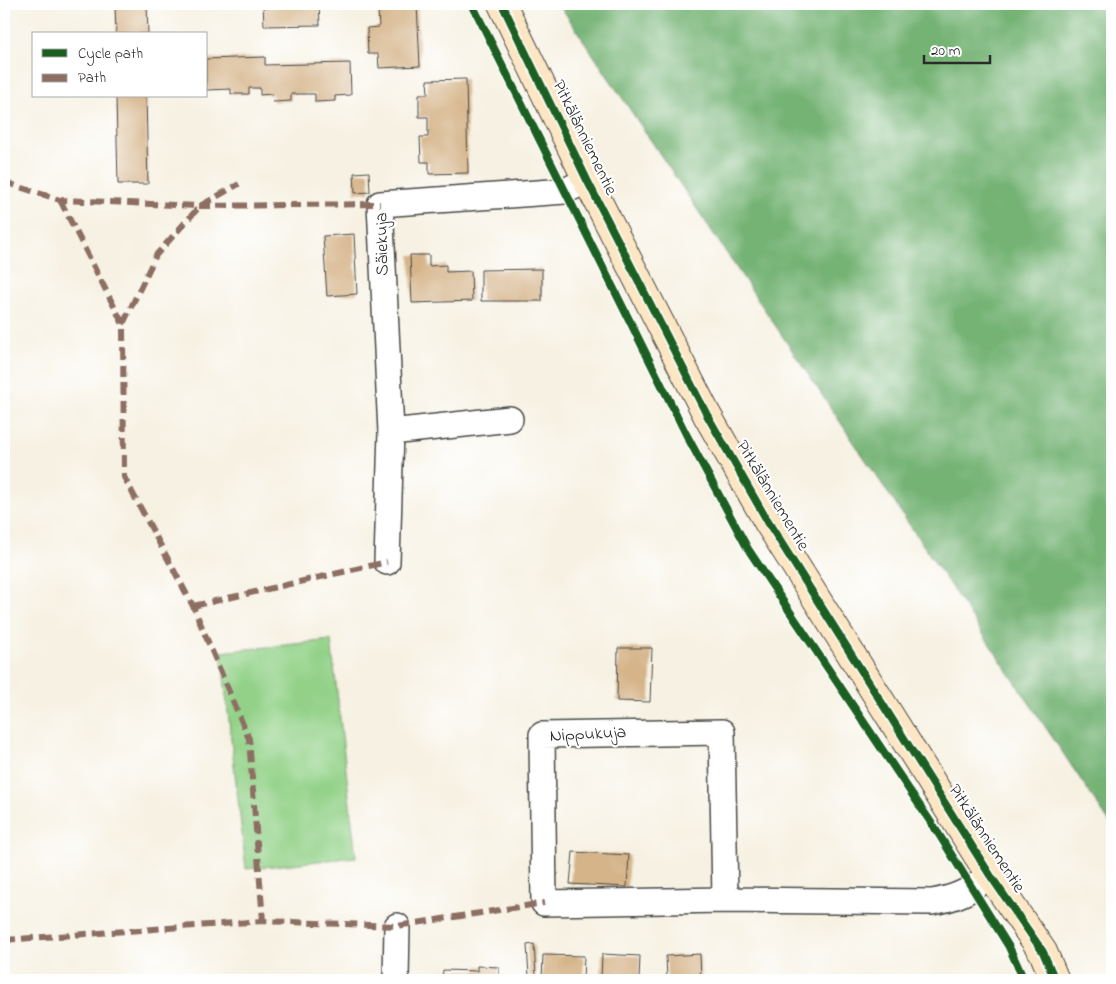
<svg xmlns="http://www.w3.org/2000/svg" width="1116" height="984" font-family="'Indie Flower',sans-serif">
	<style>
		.green { fill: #92d187; stroke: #5e7e59 }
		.forest { fill: #75b374; stroke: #506f50 }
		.building { fill: #d5b489 }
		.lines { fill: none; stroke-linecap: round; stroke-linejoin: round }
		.street-casing { stroke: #494946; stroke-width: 28 }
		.secondary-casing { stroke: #494946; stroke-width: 30 }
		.street { stroke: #fff; stroke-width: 25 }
		.secondary { stroke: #fce6c4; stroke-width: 28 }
		.quiet { stroke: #8d6e63; stroke-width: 6; stroke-dasharray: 12 6; stroke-linecap: butt }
		.cycleway-casing { stroke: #fff; stroke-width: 11 }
		.cycleway { stroke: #1b5e20; stroke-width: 8 }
		.labels { text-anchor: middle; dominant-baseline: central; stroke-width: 4.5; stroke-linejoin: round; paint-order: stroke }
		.street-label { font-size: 18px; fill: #2b2b2b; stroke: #fff }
	</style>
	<rect width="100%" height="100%" fill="#fff"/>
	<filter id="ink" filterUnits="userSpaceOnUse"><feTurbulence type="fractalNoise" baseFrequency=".02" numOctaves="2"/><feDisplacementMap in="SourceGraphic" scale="10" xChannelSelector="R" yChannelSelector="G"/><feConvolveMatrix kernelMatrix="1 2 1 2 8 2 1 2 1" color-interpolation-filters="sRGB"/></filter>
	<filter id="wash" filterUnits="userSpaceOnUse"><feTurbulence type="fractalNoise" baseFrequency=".0096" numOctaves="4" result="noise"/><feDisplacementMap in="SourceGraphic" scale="20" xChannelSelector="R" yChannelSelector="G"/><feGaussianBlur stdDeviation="1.12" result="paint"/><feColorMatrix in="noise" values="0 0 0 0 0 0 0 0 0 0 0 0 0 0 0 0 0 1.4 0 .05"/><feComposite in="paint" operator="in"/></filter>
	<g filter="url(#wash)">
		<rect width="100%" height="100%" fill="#f6f1e2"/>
		<!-- green -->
		<polygon class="green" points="331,640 356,857 246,869 221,652"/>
		<!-- forest -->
		<polygon class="forest" points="559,4 1112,4 1112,826"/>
		<g id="blocks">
			<!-- building -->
			<g class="building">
				<polygon points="115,4 147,4 148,34 116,34"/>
				<polygon points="263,4 319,4 320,25 264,26"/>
				<polygon points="369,4 417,4 420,66 379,68 378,54 368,54 367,28 379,27 378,10 369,11"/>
				<polygon points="265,57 265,65 350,63 351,95 335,96 335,101 315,102 315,94 291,94 291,101 273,102 272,94 260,95 260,88 249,88 249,94 231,94 231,89 206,90 206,59"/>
				<polygon points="466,79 468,173 429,174 429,162 421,162 420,137 428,137 428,117 419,117 419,94 428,94 427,80"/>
				<polygon points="116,96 146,96 148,184 118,184"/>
				<polygon points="369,172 370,192 355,193 354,173"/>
				<polygon points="354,234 357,294 327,296 323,236"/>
				<polygon points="410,255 429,255 429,266 446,265 446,272 471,271 472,301 412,303"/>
				<polygon points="542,269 542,301 481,301 481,270"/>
				<polygon points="618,648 652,648 650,702 617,701"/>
				<polygon points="573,852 629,855 627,887 570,884"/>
				<polygon points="534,944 536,975 529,976 527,945"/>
				<polygon points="602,954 640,956 639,980 601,980"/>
				<polygon points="700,954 701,980 667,980 666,956"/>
				<polygon points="543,955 584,956 583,980 542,980"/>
				<polygon points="477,966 499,967 499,980 442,980 443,970 477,971"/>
			</g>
		</g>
	</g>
	<g filter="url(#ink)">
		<use href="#blocks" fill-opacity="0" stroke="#494946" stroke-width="1"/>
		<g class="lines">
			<defs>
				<g id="street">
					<polyline points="510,419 391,432 380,204 565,191 587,180"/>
					<polyline points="387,562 391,432"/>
					<path d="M 725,900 L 722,732 L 542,735 L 544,903 L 725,900 L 932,902 C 957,898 970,891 990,875"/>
					<polyline points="396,980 397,926"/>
				</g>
				<polyline id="secondary" points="502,4 587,180 707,415 768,522 990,875 1043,952 1055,980"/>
			</defs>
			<!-- street casing -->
			<use href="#street" class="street-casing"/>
			<!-- secondary casing -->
			<use href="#secondary" class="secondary-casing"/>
			<!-- street -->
			<use href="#street" class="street"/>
			<!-- secondary -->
			<use href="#secondary" class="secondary"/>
			<!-- quiet -->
			<g class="quiet">
				<polyline points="4,182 60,200 200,206 380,204"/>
				<polyline points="60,200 123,324 124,477 193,606 249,739 263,921"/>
				<polyline points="123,324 156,255 200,206 239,184"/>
				<polyline points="193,606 387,562"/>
				<polyline points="4,940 263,921 397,926 544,903"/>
			</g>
			<defs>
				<g id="cycleway">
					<polyline points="472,4 686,434 748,549 938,833 1009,947 1024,980"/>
					<polyline points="502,4 587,180 707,415 768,522 990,875 1043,952 1055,980"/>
				</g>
			</defs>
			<!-- cycleway casing -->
			<use href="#cycleway" class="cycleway-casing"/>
			<!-- cycleway -->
			<use href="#cycleway" class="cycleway"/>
		</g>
	</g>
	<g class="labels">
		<!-- street labels -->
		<g class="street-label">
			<text transform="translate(584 138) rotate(64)">Pitkälänniementie</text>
			<text transform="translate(383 244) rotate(-91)">Säiekuja</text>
			<text transform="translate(772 496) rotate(59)">Pitkälänniementie</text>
			<text transform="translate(588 735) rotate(-3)">Nippukuja</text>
			<text transform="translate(986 839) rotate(57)">Pitkälänniementie</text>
		</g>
	</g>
	<!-- margin -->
	<rect width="1116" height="984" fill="none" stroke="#fff" stroke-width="20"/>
	<!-- legend -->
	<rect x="32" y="32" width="175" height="65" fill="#ffffff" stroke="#aaaaaa"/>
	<rect x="42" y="49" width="25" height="8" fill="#1b5e20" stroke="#aaaaaa"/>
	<text x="78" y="58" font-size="15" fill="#2b2b2b">Cycle path</text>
	<rect x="42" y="74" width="25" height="8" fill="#8d6e63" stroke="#aaaaaa"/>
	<text x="78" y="82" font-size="15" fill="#2b2b2b">Path</text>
	<!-- scale -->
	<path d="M924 55v8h66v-8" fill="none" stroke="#2b2b2b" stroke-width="2.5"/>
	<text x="931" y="55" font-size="15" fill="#2b2b2b" stroke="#ffffff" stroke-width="4" paint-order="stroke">20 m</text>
</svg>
